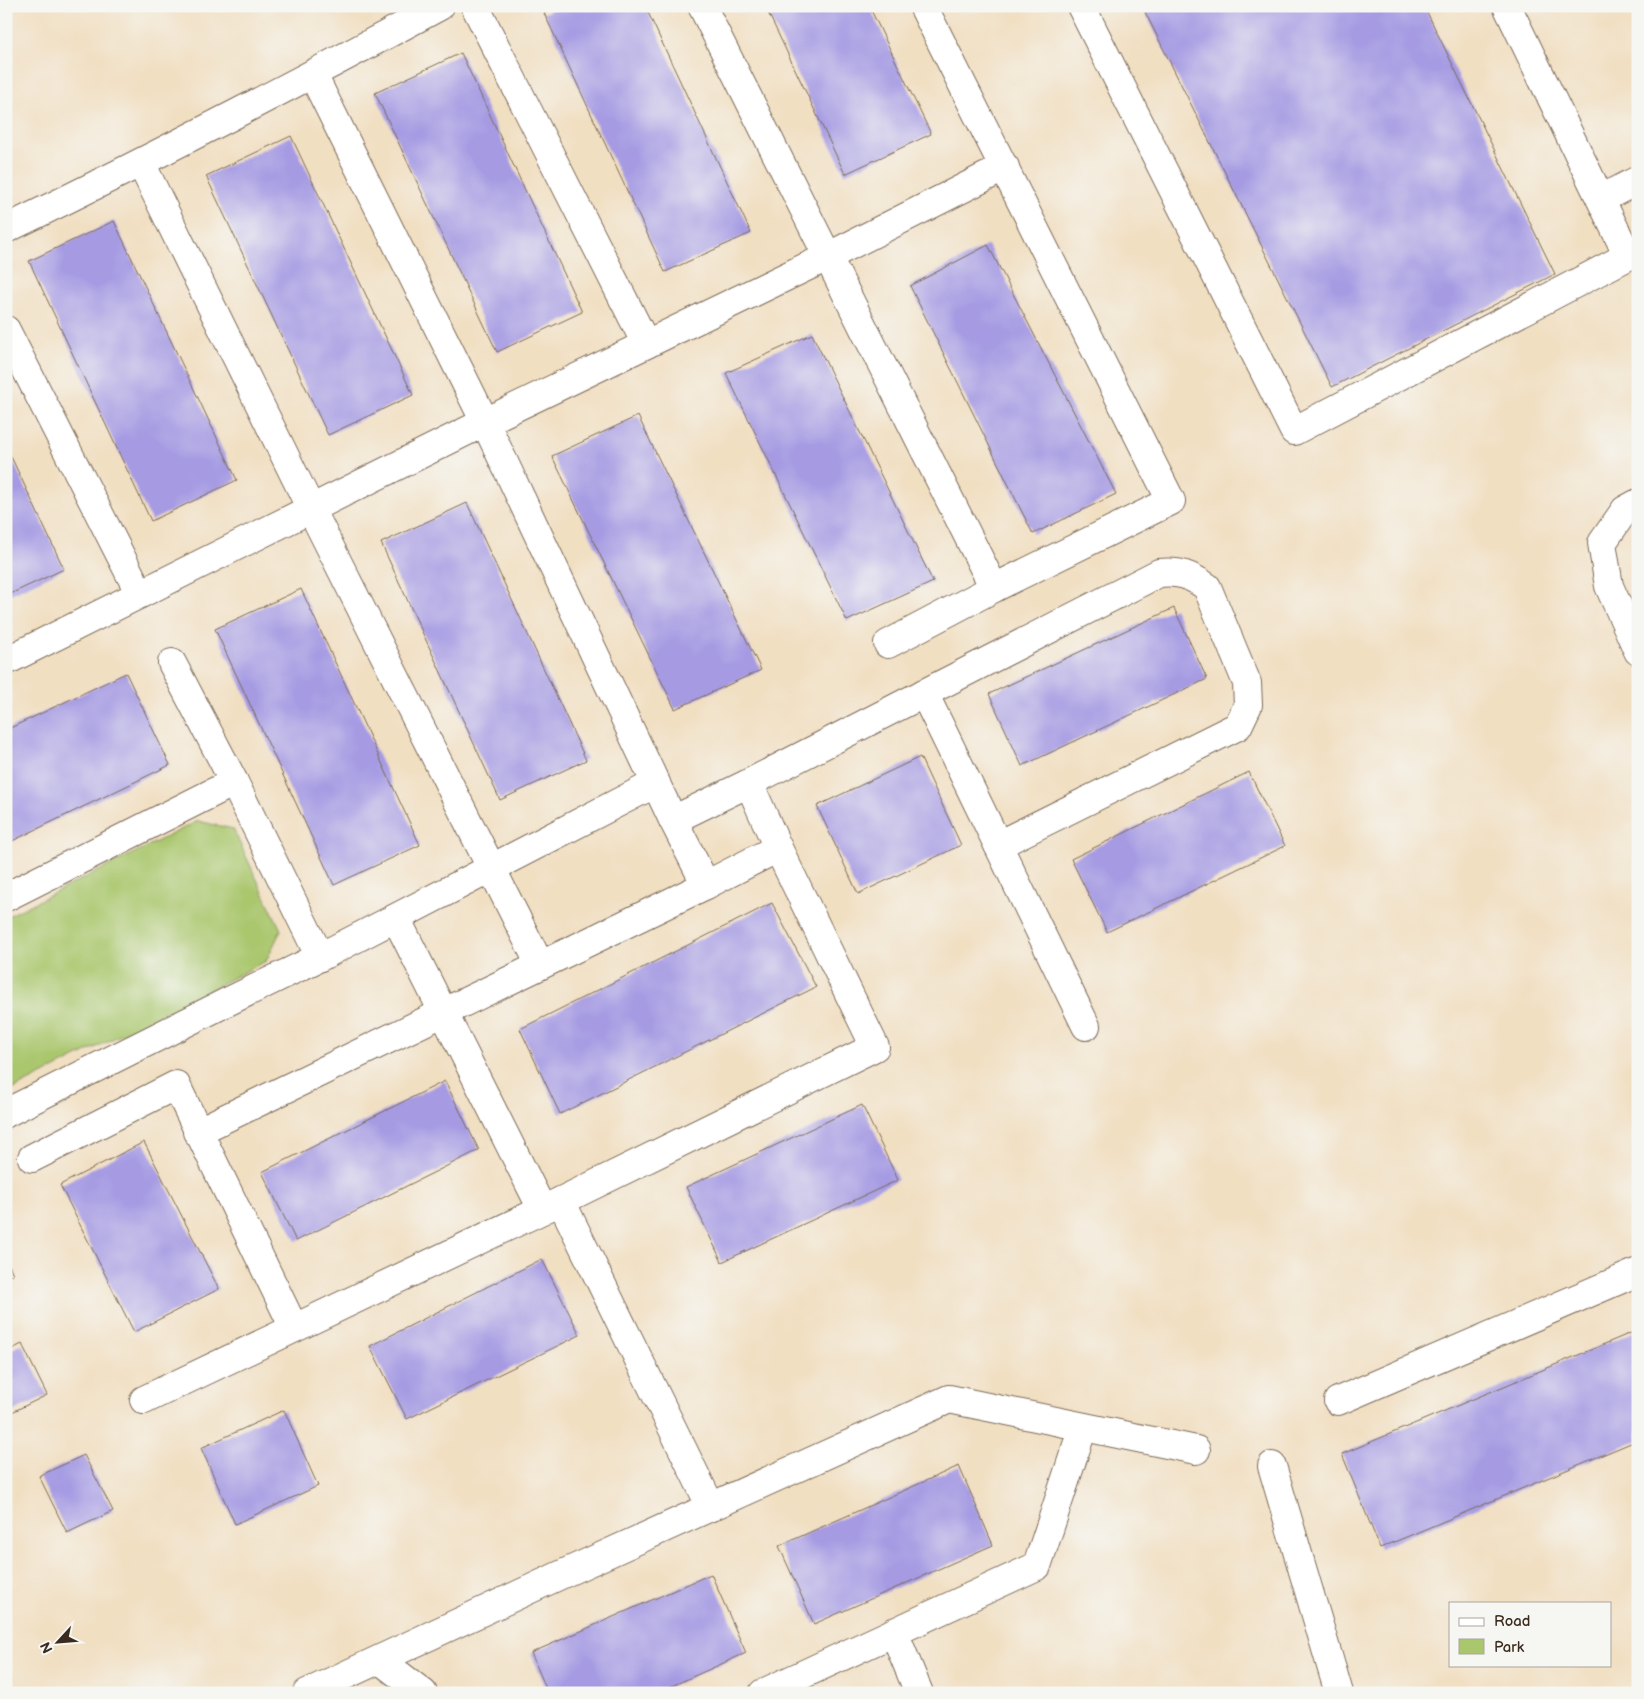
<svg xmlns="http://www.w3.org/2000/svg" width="1644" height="1699" font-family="'Balsamiq Sans',sans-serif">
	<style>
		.green { fill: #aac76e; stroke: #727846 }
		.building { fill: #a69be3 }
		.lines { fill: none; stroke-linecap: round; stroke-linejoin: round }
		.minor-casing { stroke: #7b6957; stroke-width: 30 }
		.minor { stroke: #fff; stroke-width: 28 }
	</style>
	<rect width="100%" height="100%" fill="#f6f6f2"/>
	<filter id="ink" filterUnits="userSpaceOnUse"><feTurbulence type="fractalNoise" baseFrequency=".02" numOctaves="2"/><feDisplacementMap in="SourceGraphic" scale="10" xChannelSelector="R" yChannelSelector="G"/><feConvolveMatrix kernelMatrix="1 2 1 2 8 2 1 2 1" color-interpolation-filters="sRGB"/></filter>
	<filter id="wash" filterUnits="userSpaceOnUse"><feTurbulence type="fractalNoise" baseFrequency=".0096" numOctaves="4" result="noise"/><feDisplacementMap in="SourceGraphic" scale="20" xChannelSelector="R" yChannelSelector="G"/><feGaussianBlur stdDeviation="1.12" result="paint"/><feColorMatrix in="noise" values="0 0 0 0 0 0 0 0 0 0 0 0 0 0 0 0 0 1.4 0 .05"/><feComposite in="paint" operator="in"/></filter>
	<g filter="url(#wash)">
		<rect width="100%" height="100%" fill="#f1dfc2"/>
		<!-- green -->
		<polygon class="green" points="198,821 233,829 281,930 266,961 6,1093 6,917"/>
		<g id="blocks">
			<!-- building -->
			<g class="building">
				<polygon points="559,6 645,6 751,233 665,272 544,13"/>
				<polygon points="765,6 869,6 931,134 845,174"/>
				<polygon points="1142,6 1424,6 1555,274 1332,387"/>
				<polygon points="461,53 582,312 497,352 375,93"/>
				<polygon points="291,136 413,395 328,435 206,176"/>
				<polygon points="114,221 237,480 151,521 29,261"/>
				<polygon points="988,245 1116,494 1033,534 910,286"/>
				<polygon points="812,334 933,582 847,621 726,373"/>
				<polygon points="638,416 761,670 675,709 552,456"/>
				<polygon points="6,446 64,569 6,596"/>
				<polygon points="467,503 586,760 500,800 381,543"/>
				<polygon points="301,589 420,845 334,885 215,629"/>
				<polygon points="1174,608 1207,679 1022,766 989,694"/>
				<polygon points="126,673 170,765 6,844 6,730"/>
				<polygon points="920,757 961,845 858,894 817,806"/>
				<polygon points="1249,772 1285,846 1107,932 1071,859"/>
				<polygon points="772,903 816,987 560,1114 520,1029"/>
				<polygon points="445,1081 479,1150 296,1241 262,1172"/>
				<polygon points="862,1105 898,1180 722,1262 686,1187"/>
				<polygon points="144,1142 219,1289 134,1332 60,1185"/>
				<polygon points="6,1258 13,1274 6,1277"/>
				<polygon points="542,1259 580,1335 407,1419 370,1346"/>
				<polygon points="1638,1330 1638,1440 1380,1548 1342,1454"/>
				<polygon points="22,1344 47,1395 6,1415 6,1352"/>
				<polygon points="284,1410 318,1486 235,1524 201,1448"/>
				<polygon points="84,1455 113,1511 67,1533 39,1476"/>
				<polygon points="959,1466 993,1545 814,1624 779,1546"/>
				<polygon points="711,1574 746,1653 656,1693 548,1693 531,1653"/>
			</g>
		</g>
	</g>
	<g filter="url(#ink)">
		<use href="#blocks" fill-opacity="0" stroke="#7b6957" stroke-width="1"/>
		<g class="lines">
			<defs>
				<g id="minor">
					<polyline points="475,6 646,344"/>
					<polyline points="702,6 994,588"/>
					<polyline points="1081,6 1294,431 1628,256 1507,6"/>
					<polyline points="313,75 485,422 673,820 706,885"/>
					<polyline points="141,163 311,509 540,965"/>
					<polyline points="1601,199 1638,180"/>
					<path d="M 6,229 C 153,158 297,83 440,6"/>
					<polyline points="6,330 140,594"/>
					<polyline points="1638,503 1625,510 1602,543 1609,586 1638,651"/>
					<polyline points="888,644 994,588 1171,501 923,6"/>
					<polyline points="6,661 485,422 827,257 1005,167"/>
					<polyline points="172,663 234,782 320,957"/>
					<polyline points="924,693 1086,1026"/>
					<path d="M 673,820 L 749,783 L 1159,573 C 1180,571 1190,575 1207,587 L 1247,683 L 1248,705 L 1238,726 L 998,845"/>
					<polyline points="6,897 234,782"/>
					<polyline points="396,918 542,1209"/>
					<polyline points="6,1113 227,1002 320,957 656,783"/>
					<polyline points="197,1132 706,885 778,848"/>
					<polyline points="32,1158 176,1085 294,1328"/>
					<polyline points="561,1201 711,1507"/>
					<polyline points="144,1400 561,1201 875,1047 778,848 749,783"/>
					<polyline points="1338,1401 1638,1272"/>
					<polyline points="1272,1466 1339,1693"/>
					<polyline points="894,1632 919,1693"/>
					<polyline points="380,1660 423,1693"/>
					<polyline points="307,1693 567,1572 949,1399 1196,1450"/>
					<polyline points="763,1693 1037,1566 1083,1427"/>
				</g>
			</defs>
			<!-- minor casing -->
			<use href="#minor" class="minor-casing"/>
			<!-- minor -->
			<use href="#minor" class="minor"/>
		</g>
	</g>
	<!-- margin -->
	<rect width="1644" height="1699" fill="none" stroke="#f6f6f2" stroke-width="25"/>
	<!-- legend -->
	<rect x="1449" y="1602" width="162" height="65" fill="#f6f6f2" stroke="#aba49d"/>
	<rect x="1459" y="1618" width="25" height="8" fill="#ffffff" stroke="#aba49d"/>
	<text x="1494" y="1626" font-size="15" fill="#3b2a1e">Road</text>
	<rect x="1459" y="1639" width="25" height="15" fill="#aac76e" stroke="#aba49d"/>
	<text x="1494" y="1652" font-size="15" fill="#3b2a1e">Park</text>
	<!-- north arrow -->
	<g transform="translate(58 1642) rotate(244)" stroke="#f6f6f2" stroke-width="4" paint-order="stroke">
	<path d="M0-4L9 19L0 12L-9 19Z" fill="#3b2a1e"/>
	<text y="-8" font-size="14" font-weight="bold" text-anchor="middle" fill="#3b2a1e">N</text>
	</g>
</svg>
